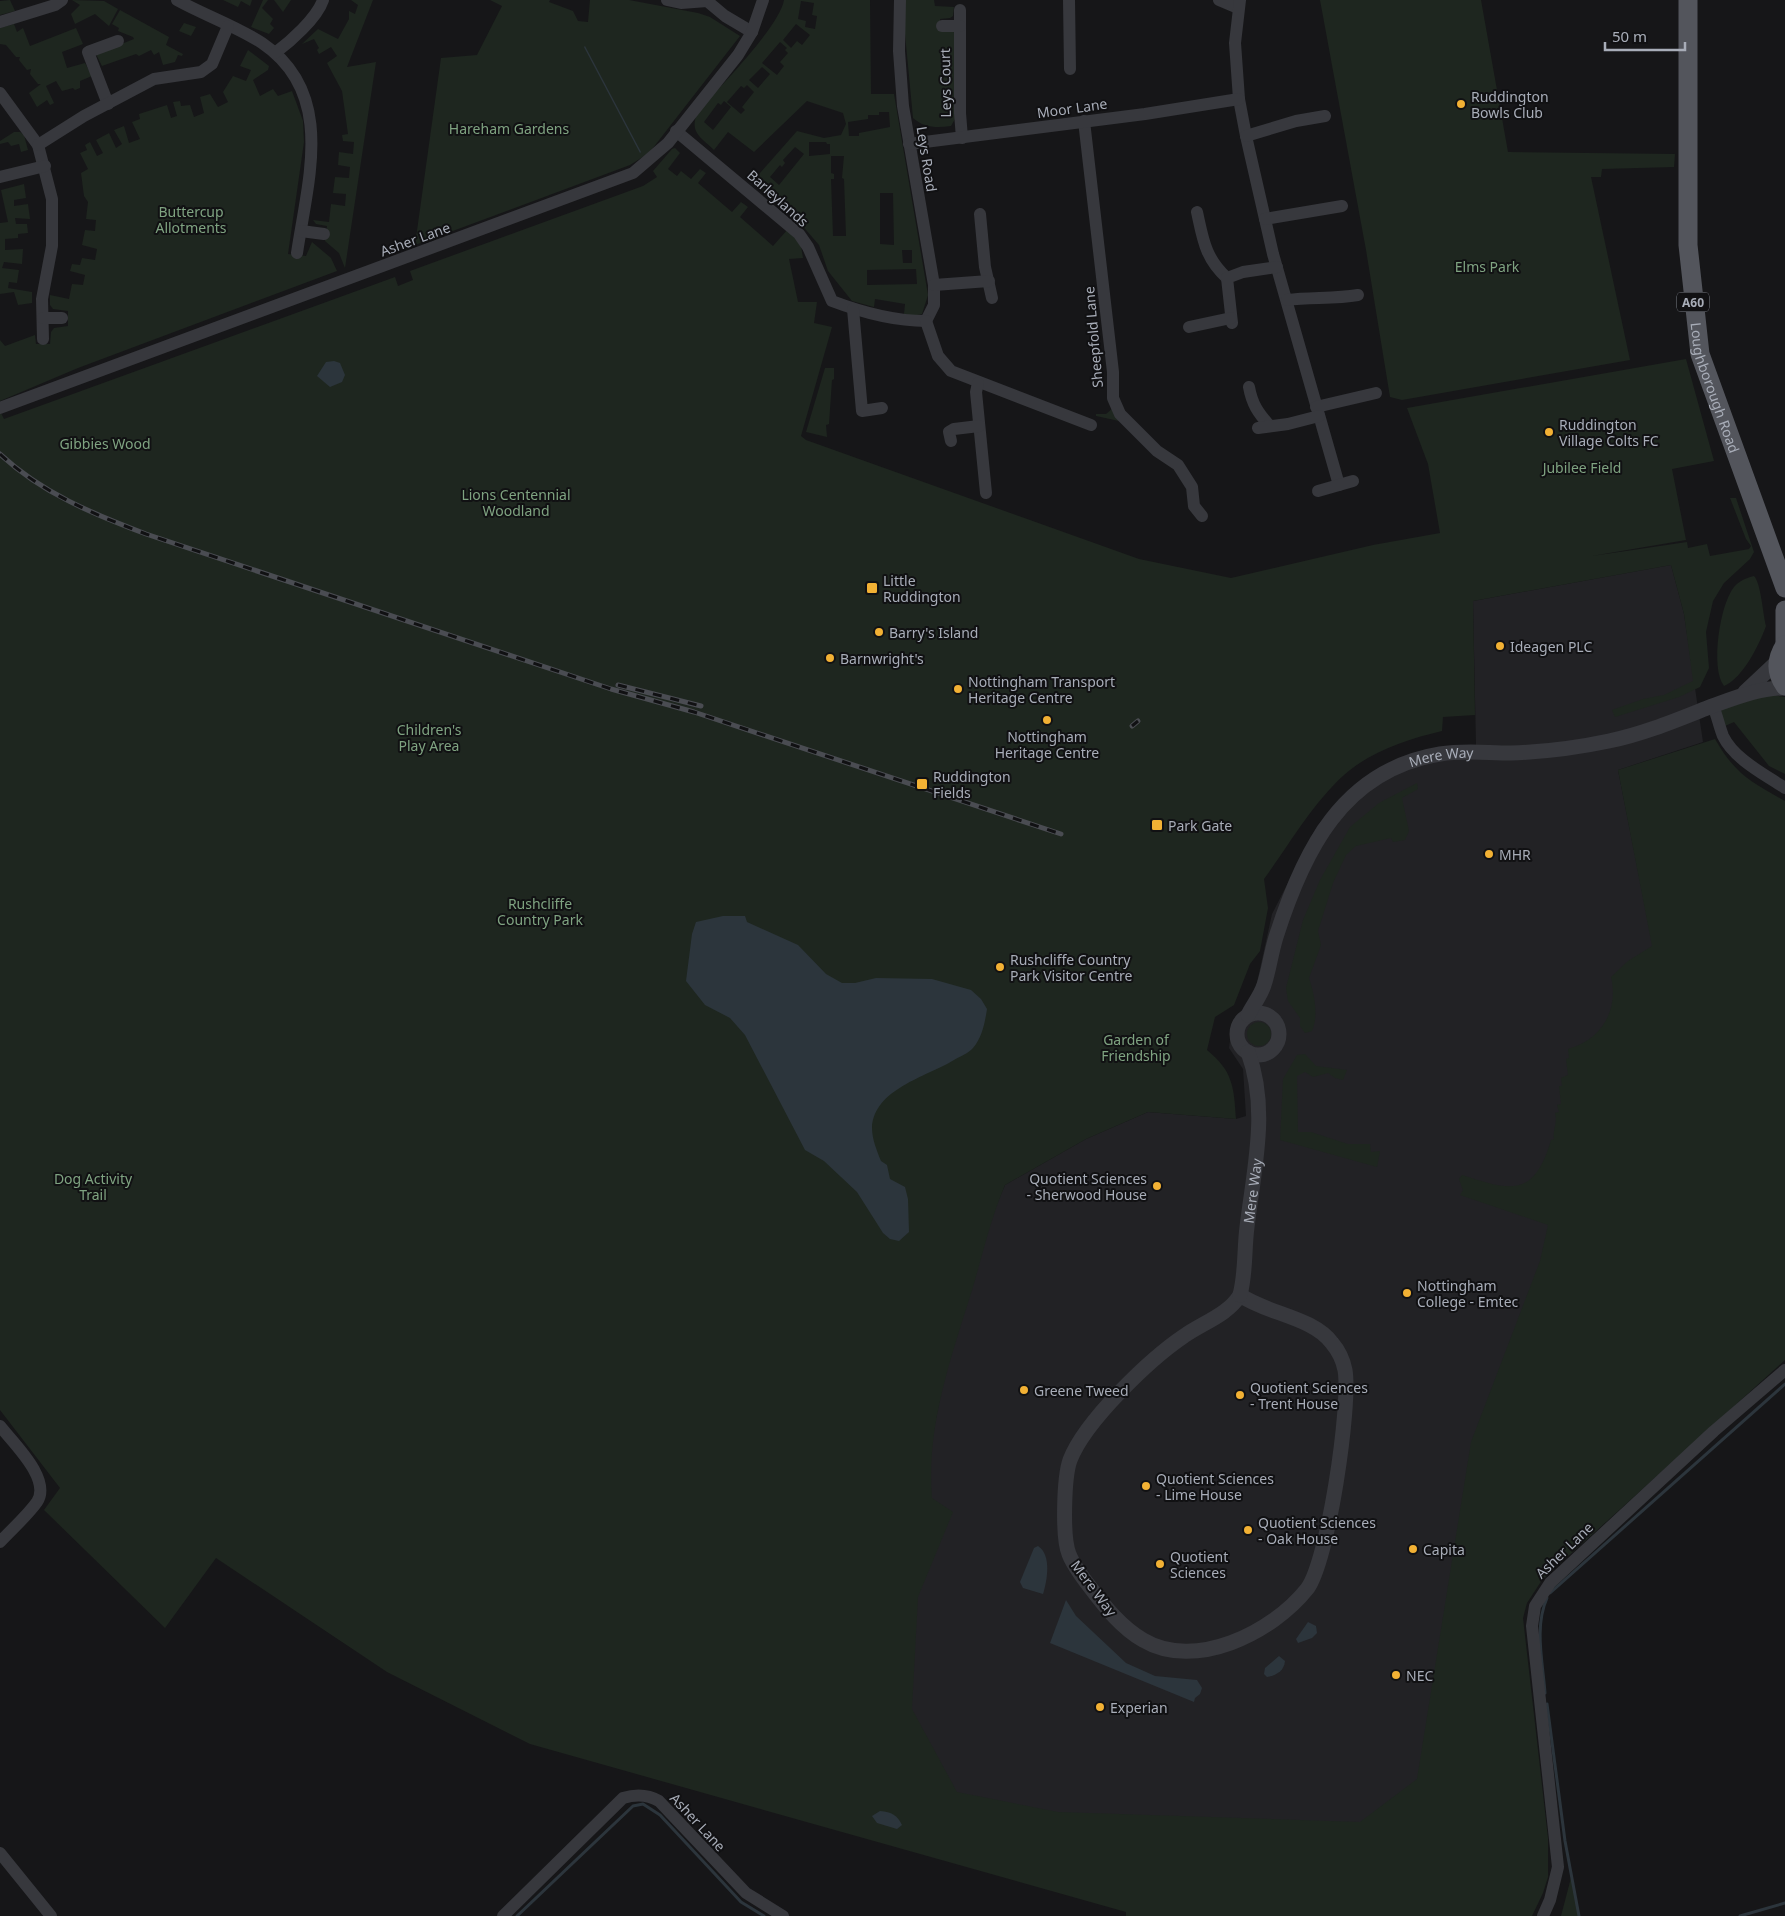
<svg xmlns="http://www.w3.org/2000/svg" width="1785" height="1916" font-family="'Noto Sans',sans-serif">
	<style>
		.built { fill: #222225 }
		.green { fill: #1e261f; fill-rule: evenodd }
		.water { fill: #2c353c }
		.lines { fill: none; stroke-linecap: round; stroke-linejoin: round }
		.stream { stroke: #2c353c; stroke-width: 3 }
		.minor { stroke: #37383d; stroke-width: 12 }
		.tertiary { stroke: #37383d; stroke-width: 15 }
		.primary { stroke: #53555c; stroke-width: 19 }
		.rail-casing { stroke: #4a4c52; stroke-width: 5 }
		.rail { stroke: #111113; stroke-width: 3; stroke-dasharray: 9; stroke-linecap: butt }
		.poi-dot { fill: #f2b134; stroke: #111113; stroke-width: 2 }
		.labels { text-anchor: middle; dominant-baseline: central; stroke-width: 4; stroke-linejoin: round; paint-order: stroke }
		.shield { fill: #111113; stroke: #7b7e86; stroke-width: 1 }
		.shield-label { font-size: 12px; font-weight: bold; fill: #a8adb8 }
		.street-label { font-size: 14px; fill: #a8adb8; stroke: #111113 }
		.poi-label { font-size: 14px; fill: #a8adb8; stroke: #111113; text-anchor: start }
		.park-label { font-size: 14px; fill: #7fa381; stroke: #111113 }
	</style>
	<rect width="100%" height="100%" fill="#161618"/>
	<!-- built -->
	<polygon class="built" points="1671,565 1684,614 1703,742 1618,770 1654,952 1434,1789 1340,1856 930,1796 895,1736 912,1544 952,1335 973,1260 1005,1185 1086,1139 1148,1112 1236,1119 1246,1116 1243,1069 1229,1048 1233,1020 1242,1013 1254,996 1272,914 1317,826 1347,792 1385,765 1476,745 1473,601"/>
	<!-- green -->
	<g class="green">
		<polygon points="10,0 15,11 0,15 0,1"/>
		<polygon points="72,0 104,1 118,9 109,26 95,14 75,24 71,14 80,5"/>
		<polygon points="223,0 252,0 250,6 241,1 238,7"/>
		<polygon points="263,0 268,0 262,8 273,19 270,24 274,28 269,34 251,27"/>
		<polygon points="274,0 291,0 283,12"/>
		<polygon points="351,0 373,0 347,67 376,62 345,268 339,253 325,241 327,226 316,224 313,220 329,222 331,204 345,206 346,194 333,193 335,177 349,178 350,167 338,165 339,152 353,154 354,142 343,141 342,135 348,134 342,91 327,63 337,56 331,47 319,54 317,50 319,48 314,39 302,44 318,29 338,39 349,19 349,11 355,14 358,5"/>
		<polygon points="490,0 550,0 549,2 573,11 578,21 588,22 590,0 629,0 698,13 710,17 740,36 649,153 630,165 415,245 441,58 477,55 502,6"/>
		<path d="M 784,0 L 870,0 L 871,94 L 894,94 L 928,295 L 922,314 L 912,316 L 904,314 L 905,304 L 875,299 L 874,307 L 852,301 L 828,271 L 819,245 L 800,223 L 752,182 L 797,131 L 824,138 L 841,135 L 846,124 L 843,113 L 807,101 L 754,152 L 728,132 L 714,150 C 699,136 689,132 698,111 C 718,89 780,26 784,0 ZM 801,1 L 814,3 L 812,15 L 817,16 L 815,29 L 805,27 L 806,21 L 798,19 ZM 796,24 L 810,35 L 802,45 L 797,41 L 791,48 L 783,40 ZM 780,42 L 787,48 L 785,50 L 788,53 L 780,62 L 784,66 L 777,75 L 762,63 ZM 762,67 L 770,74 L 758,88 L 749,80 ZM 747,85 L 754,92 L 742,107 L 745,110 L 741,114 L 727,102 L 741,86 L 744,88 ZM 724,101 L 731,107 L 713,130 L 704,122 L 718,103 L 721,105 ZM 879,112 L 889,112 L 890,127 L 859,133 L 859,136 L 849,136 L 848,122 L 868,119 L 868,115 L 879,115 ZM 809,142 L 826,142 L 827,144 L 830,144 L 830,154 L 809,156 ZM 795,147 L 804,154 L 779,185 L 770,177 L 780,165 L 782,167 L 785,163 L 783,160 ZM 831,156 L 844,156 L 842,178 L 844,179 L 846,236 L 833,236 L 831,179 L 834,179 L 834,174 L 831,173 ZM 880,193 L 893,193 L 894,245 L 880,244 ZM 902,250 L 912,250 L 912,263 L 903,263 ZM 916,269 L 917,284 L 867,285 L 867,270 Z"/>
		<path d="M 905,0 L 934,0 L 935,6 L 954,7 L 953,16 L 950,18 L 940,19 L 940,31 L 951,30 L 956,34 L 955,119 L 951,126 C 937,128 924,128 913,118 L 905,34 Z"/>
		<polygon points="1320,0 1481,0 1508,152 1675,154 1674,167 1602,169 1601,177 1591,177 1630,360 1402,400 1390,397 1366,250"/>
		<polygon points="120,10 169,37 166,45 183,54 182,56 178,55 175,62 163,65 159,52 154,55 151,50 139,56 136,54 102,66 96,54 134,39 133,37 118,31 119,28 112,24"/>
		<polygon points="184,23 196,27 191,36 179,31"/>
		<polygon points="14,24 17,32 23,28 30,46 76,28 83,44 62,52 67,68 85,63 92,76 80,81 80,88 75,90 73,88 62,91 56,81 46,86 54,103 50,105 47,100 37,107 29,93 41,84 38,84 30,74 31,69 27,70 19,60 20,57 16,57 6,45 0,44 0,28"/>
		<polygon points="248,50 269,66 268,70 253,80 260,96 273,89 278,96 292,91 303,121 304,142 288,254 306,256 312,242 331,258 337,271 78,368 0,401 0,340 5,346 35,335 36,344 50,344 51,332 54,328 68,326 68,311 53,309 50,305 50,295 69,299 72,284 83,285 85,275 70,271 72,264 80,265 82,258 95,260 97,249 82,245 85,230 95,231 96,220 86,219 88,202 84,196 81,173 88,169 80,153 87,150 85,145 90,142 97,156 103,153 96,140 109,133 116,148 122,144 114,130 124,126 129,143 140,139 132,122 140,119 139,114 167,105 171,118 177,116 173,102 180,101 181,106 190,105 194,117 204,113 200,97 210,94 218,107 228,102 223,92 233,76 246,81 251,70 240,66"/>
		<polygon points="14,132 20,132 24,135 28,150 21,152 19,144 11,146 8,142 0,144 0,141"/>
		<path d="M 675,148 L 680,153 L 668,169 L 677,176 L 681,171 L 691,179 L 700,169 L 706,173 L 698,183 L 732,212 L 741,202 L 748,207 L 740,217 L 773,246 L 788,229 L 801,246 L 803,258 L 789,259 L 798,302 L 817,302 L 814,323 L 832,327 L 801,436 L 806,440 L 1139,559 L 1231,578 L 1373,545 L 1440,533 L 1428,464 L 1407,408 L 1686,359 L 1714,461 L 1672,469 L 1686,540 L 1592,556 L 1687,542 L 1688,548 L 1707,544 L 1710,556 L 1749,549 L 1751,546 L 1746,539 L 1730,498 L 1736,498 L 1754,552 L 1750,559 L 1724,583 L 1713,601 L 1706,632 L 1709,668 L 1700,687 L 1679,697 L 1615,717 L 1612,710 L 1643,699 L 1664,695 L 1693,681 L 1684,614 L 1671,565 L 1473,601 L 1475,715 L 1443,717 L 1442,731 C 1408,739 1371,751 1344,775 C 1312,804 1289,845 1264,879 L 1268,908 L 1260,951 L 1250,964 L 1234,1005 L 1215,1017 L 1207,1050 C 1233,1071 1234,1087 1236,1119 L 1148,1112 L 1086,1139 L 1005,1185 C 991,1218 983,1253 973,1287 C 952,1355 926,1425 932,1498 L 953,1512 L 918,1597 L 912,1709 L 957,1792 L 1058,1812 L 1360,1822 L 1417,1779 L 1471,1442 L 1540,1261 L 1548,1225 L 1460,1195 L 1463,1190 L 1459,1179 L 1462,1175 C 1511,1191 1534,1198 1551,1140 L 1554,1139 C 1552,1130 1558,1124 1555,1113 L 1559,1112 L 1557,1105 L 1561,1104 L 1559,1086 L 1562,1086 L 1561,1078 L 1568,1075 L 1566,1059 L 1569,1058 L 1568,1049 C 1601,1040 1619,1011 1611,977 L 1628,961 L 1652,946 L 1618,770 L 1715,739 C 1735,774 1751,782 1785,801 L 1785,1360 L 1542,1580 L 1527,1603 L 1523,1618 L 1548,1838 L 1548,1877 L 1543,1893 L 1532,1916 L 1126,1916 L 1126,1912 L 530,1744 L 387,1672 L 216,1558 L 165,1628 L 44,1510 L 60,1488 L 0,1410 L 0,411 L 4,419 L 395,277 L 398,286 L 413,280 L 410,271 L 643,186 L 657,177 L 653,171 L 672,149 Z"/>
		<polygon points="24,184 26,198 14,200 14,206 28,204 30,219 15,218 16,224 27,224 28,233 18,234 18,238 5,239 5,250 23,249 22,264 4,262 2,268 19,270 17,283 9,282 8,288 32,292 32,303 18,305 14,292 0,294 0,223 8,222 1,190"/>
		<polygon points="825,368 834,368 834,379 832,380 829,424 826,425 827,437 806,432"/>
		<polygon points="1113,408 1119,421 1096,416 1096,414 1106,414"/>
		<path d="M 1754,576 C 1761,583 1763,615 1766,626 C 1759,645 1743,678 1724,686 C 1710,668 1720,604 1734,587 C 1739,581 1746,578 1754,576 Z"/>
		<polygon points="1765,694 1785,697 1785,774 1769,766 1734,722 1725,726 1719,709"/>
		<path d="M 1417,783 L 1418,789 L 1402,798 L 1409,831 L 1405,840 L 1393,842 L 1391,838 L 1356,846 L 1346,855 L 1333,883 L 1318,931 L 1321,945 L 1309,978 C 1314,993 1319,1015 1312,1031 L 1305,1033 L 1300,1026 L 1300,1018 L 1288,1001 L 1286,988 L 1303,920 L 1320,880 L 1350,827 L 1379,803 Z"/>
		<circle cx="1259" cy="1034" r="12"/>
		<polygon points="1305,1054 1316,1066 1347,1070 1343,1080 1335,1078 1328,1073 1313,1077 1305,1072 1297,1076 1298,1132 1311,1132 1348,1144 1370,1144 1371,1152 1380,1151 1377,1167 1280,1140 1283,1079 1297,1055"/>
		<polygon points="1572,1874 1578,1916 1561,1916"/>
	</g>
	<!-- water -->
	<g class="water">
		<polygon points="585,46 641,152 640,153 584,47"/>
		<polygon points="334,361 340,363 345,375 342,382 330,387 317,376 326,362"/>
		<path d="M 723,916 L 745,916 L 747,922 L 798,945 L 826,974 L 842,983 L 855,983 L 876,978 L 932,979 L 971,990 L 981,999 L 987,1009 C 985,1022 982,1038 973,1048 C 969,1053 959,1057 954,1060 C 926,1077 874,1089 872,1128 C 872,1139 877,1151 881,1161 L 887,1165 L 890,1179 L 905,1187 L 908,1199 L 909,1232 L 899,1241 L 890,1239 L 883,1233 L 857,1192 L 824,1161 L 805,1150 L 745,1035 L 730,1018 L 705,1005 L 686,981 L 692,934 L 696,922 Z"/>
		<path d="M 1038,1546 C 1052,1555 1047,1581 1043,1594 L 1023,1588 L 1020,1582 L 1034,1548 Z"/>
		<polygon points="1066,1600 1076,1616 1126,1663 1155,1676 1197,1680 1202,1688 1200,1694 1195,1698 1194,1702 1050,1643"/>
		<polygon points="1308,1622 1316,1626 1317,1633 1312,1638 1298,1643 1296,1639"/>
		<path d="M 1279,1656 L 1285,1661 C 1284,1671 1277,1675 1267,1677 L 1264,1674 L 1265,1668 Z"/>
		<path d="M 880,1811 C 892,1812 897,1815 902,1825 L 897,1829 L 877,1823 L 872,1816 Z"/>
	</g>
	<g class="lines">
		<!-- stream -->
		<g class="stream">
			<polyline points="1550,1593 1785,1384"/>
			<path d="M 1545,1693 C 1543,1663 1534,1627 1547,1598"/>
			<polyline points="1547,1704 1565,1841 1579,1916"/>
			<polyline points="517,1916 633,1806 643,1804 660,1815 741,1902 764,1916"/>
			<polyline points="1740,1916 1785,1903"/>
		</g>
		<!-- minor -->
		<g class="minor">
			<path d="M 177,0 C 204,15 236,26 262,43 C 336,93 308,179 297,253"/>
			<polyline points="667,0 681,3 707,1 725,16 752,32"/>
			<polyline points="900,0 899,51 903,106 934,285 934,305 926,321"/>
			<polyline points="1069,0 1070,69"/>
			<polyline points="1219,0 1238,8"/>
			<polyline points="1240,0 1235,43 1239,99 1246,136 1273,254 1339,485"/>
			<polyline points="960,10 960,113 962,138"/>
			<polyline points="0,22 55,5 62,0"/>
			<polyline points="942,26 960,26"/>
			<path d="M 275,53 C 290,42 317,18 323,0"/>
			<polyline points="0,93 38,145 52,199 52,246 42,299 43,339"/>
			<polyline points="108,104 88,52 118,41"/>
			<polyline points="1084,121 1113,372 1113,398 1120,414 1157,451 1178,465 1192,487 1194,506 1202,516"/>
			<path d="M 676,131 L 799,234 L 808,247 L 832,301 C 861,312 894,321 926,321"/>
			<polyline points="1246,136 1296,121 1325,116"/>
			<polyline points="909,144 1145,114 1239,99"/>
			<polyline points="38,145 84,116 154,79 201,72 212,64 228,26"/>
			<polyline points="0,177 45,166"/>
			<path d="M 1197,212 C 1203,239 1205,258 1227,278"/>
			<polyline points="980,214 985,267 992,298"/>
			<polyline points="1265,219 1342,206"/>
			<polyline points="301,231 324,234"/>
			<polyline points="934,285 989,281"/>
			<path d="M 1287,300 C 1311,297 1334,299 1358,295"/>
			<polyline points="853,309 862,411 882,408"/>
			<polyline points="43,318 62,318"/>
			<polyline points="926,321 938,356 951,371 1091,425"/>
			<polyline points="1232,323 1227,278 1243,272 1277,267"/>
			<polyline points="1189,327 1231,318"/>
			<polyline points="978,383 976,392 986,493"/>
			<path d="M 1249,387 C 1252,404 1258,413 1270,426"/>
			<polyline points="1316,407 1376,393"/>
			<polyline points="0,408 633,173 668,143 738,55 752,32 763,0"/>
			<polyline points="1258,428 1288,424 1319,416"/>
			<polyline points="951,441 949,432 954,429 979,426"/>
			<polyline points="1318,491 1353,481"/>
			<path d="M 1713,706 C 1717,715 1719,726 1723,736 C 1734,759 1764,774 1785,788"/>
			<path d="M 0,1426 C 13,1443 52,1479 37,1502 C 27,1516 12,1529 0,1542"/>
			<polyline points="0,1853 51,1916"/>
			<path d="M 503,1916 L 623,1798 C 636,1794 647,1794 659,1801 L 746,1893 L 783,1916"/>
			<polyline points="1543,1916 1550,1900 1558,1867 1532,1626 1535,1606 1550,1583 1714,1431 1785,1370"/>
		</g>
		<!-- tertiary -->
		<g class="tertiary">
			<polyline points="1745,692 1778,661"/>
			<circle cx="1258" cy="1034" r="21"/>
			<path id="s1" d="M 1248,1015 C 1253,1005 1261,995 1264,985 C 1269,970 1271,953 1276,937 C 1303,852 1342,770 1440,754 C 1464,750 1487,753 1511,753 C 1544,752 1576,748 1609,741 C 1644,734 1679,719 1712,706 C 1737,697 1759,688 1785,688"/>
			<path d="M 1240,1295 C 1267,1314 1313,1317 1332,1343 C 1338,1350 1343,1360 1345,1370 C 1351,1405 1328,1562 1307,1589 C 1272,1633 1195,1671 1143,1640 C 1122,1628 1105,1607 1090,1587 C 1083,1578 1073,1565 1069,1554 C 1062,1537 1064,1477 1070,1460 C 1085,1421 1150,1359 1184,1336 C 1202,1323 1228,1315 1240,1295 Z"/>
			<path id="s2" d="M 1240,1295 C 1246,1272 1244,1250 1247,1227 C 1254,1168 1269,1109 1248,1052"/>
		</g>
		<!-- primary -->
		<g class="primary">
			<path id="s3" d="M 1688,0 L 1688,245 L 1700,354 L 1785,588"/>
			<polyline points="1785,610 1785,642"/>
			<path d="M 1785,645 C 1776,659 1775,672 1785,686"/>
		</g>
		<defs>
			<g id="rail">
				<path d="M 0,454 C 42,493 93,514 146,534 L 611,689 L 694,712 L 1061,834"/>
				<polyline points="618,685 701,706"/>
				<polyline points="1132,726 1138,721"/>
			</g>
		</defs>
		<!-- rail casing -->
		<use href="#rail" class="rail-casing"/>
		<!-- rail -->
		<use href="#rail" class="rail"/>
	</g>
	<!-- markers -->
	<g class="poi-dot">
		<circle cx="1461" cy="104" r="5"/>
		<circle cx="1549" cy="432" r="5"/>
		<rect x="866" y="582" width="12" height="12" rx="2.5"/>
		<circle cx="879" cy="632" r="5"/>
		<circle cx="1500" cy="646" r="5"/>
		<circle cx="830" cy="658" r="5"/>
		<circle cx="958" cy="689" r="5"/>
		<circle cx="1047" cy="720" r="5"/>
		<rect x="916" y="778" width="12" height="12" rx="2.5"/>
		<rect x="1151" y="819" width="12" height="12" rx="2.5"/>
		<circle cx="1489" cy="854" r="5"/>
		<circle cx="1000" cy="967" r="5"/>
		<circle cx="1157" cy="1186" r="5"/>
		<circle cx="1407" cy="1293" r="5"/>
		<circle cx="1024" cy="1390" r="5"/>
		<circle cx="1240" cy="1395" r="5"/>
		<circle cx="1146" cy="1486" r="5"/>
		<circle cx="1248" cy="1530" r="5"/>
		<circle cx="1413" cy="1549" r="5"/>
		<circle cx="1160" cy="1564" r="5"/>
		<circle cx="1396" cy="1675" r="5"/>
		<circle cx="1100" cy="1707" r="5"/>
	</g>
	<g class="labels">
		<!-- shield labels -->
		<rect class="shield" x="1677" y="292.5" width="32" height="19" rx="4"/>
		<g class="shield-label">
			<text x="1693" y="302">A60</text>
		</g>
		<!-- street labels -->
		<g class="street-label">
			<text transform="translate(945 83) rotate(-91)">Leys Court</text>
			<text transform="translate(1072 108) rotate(-8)">Moor Lane</text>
			<text transform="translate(927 159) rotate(81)">Leys Road</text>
			<text transform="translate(778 198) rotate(42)">Barleylands</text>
			<text transform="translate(415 239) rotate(-20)">Asher Lane</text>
			<text transform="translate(1093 337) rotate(-95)">Sheepfold Lane</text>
			<text stroke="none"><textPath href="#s3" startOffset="391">Loughborough Road</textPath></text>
			<text stroke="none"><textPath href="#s1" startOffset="345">Mere Way</textPath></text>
			<text stroke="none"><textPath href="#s2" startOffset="105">Mere Way</textPath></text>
			<text transform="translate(1564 1550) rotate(-44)">Asher Lane</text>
			<text transform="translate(1094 1588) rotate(53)">Mere Way</text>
			<text transform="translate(698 1822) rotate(47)">Asher Lane</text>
		</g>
		<!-- poi labels -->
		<g class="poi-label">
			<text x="1471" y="96">Ruddington<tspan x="1471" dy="16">Bowls Club</tspan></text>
			<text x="1559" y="424">Ruddington<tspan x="1559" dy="16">Village Colts FC</tspan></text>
			<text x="883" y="580">Little<tspan x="883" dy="16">Ruddington</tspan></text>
			<text x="889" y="632">Barry's Island</text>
			<text x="1510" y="646">Ideagen PLC</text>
			<text x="840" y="658">Barnwright's</text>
			<text x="968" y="681">Nottingham Transport<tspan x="968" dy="16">Heritage Centre</tspan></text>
			<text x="1047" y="736" text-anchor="middle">Nottingham<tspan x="1047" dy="16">Heritage Centre</tspan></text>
			<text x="933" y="776">Ruddington<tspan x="933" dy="16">Fields</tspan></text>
			<text x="1168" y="825">Park Gate</text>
			<text x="1499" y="854">MHR</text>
			<text x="1010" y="959">Rushcliffe Country<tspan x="1010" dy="16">Park Visitor Centre</tspan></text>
			<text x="1147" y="1178" text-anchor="end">Quotient Sciences<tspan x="1147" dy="16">- Sherwood House</tspan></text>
			<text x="1417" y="1285">Nottingham<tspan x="1417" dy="16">College - Emtec</tspan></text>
			<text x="1250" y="1387">Quotient Sciences<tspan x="1250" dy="16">- Trent House</tspan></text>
			<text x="1034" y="1390">Greene Tweed</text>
			<text x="1156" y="1478">Quotient Sciences<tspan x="1156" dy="16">- Lime House</tspan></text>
			<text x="1258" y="1522">Quotient Sciences<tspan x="1258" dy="16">- Oak House</tspan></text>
			<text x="1423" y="1549">Capita</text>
			<text x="1170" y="1556">Quotient<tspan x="1170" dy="16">Sciences</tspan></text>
			<text x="1406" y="1675">NEC</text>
			<text x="1110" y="1707">Experian</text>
		</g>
		<!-- park labels -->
		<g class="park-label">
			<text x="509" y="128">Hareham Gardens</text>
			<text x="191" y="211">Buttercup<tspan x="191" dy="16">Allotments</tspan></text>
			<text x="1487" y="266">Elms Park</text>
			<text x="105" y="443">Gibbies Wood</text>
			<text x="1582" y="467">Jubilee Field</text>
			<text x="516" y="494">Lions Centennial<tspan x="516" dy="16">Woodland</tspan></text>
			<text x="429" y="729">Children's<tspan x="429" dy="16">Play Area</tspan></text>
			<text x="540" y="903">Rushcliffe<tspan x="540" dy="16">Country Park</tspan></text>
			<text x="1136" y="1039">Garden of<tspan x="1136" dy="16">Friendship</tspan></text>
			<text x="93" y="1178">Dog Activity<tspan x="93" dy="16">Trail</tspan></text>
		</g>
	</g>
	<!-- scale -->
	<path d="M1605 42v8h80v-8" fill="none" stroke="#a8adb8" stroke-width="2.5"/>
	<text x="1612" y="42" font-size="15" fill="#a8adb8" stroke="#111113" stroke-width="4" paint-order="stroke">50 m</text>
</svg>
